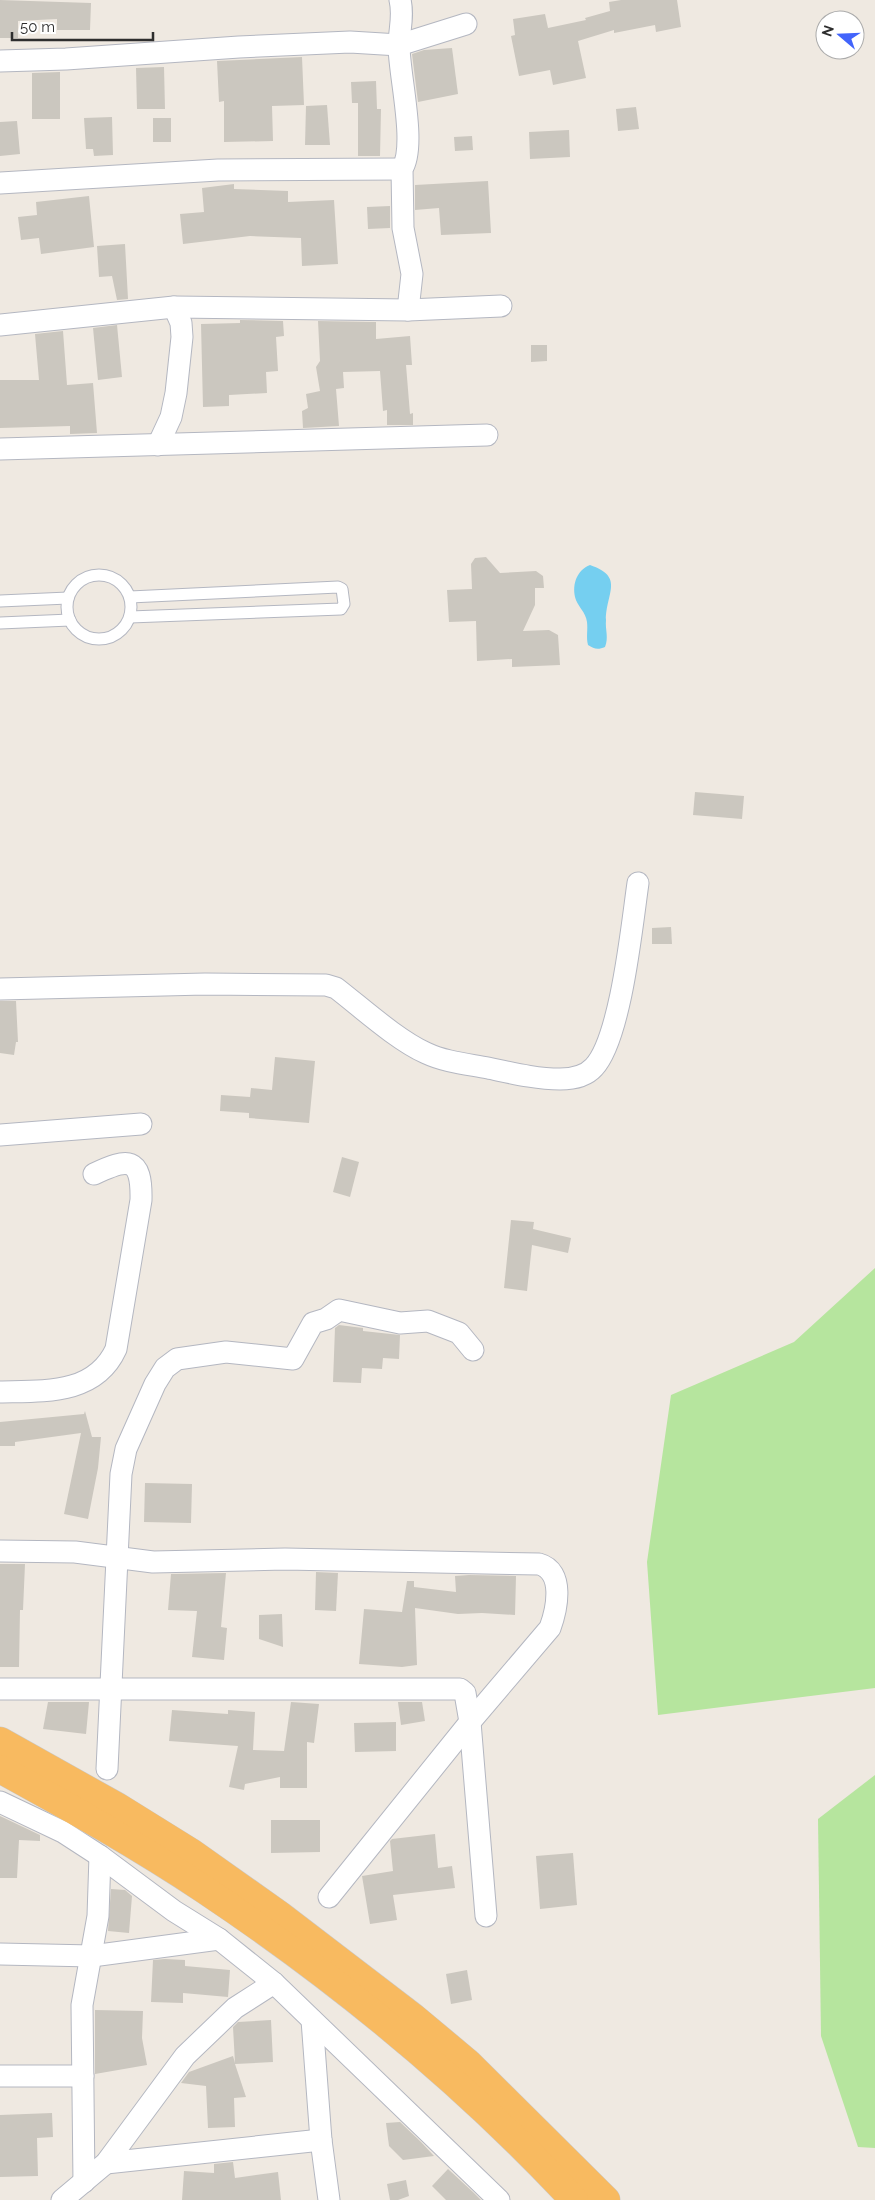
<svg xmlns="http://www.w3.org/2000/svg" width="875" height="2200" font-family="Raleway,sans-serif">
	<style>
		.green { fill: #b6e59e }
		.water { fill: #75cff0 }
		.building { fill: #cbc7bf }
		.lines { fill: none; stroke-linecap: round; stroke-linejoin: round }
		.service-casing { stroke: #b4b7c1; stroke-width: 13 }
		.minor-casing { stroke: #b4b7c1; stroke-width: 23 }
		.trunk-casing { stroke: #c9c9c9; stroke-width: 29 }
		.service { stroke: #fff; stroke-width: 11 }
		.minor { stroke: #fff; stroke-width: 21 }
		.trunk { stroke: #f8ba60; stroke-width: 28 }
	</style>
	<rect width="100%" height="100%" fill="#efe9e1"/>
	<!-- green -->
	<g class="green">
		<polygon points="875,1268 875,1688 658,1715 647,1562 671,1395 794,1342"/>
		<polygon points="875,1775 875,2148 858,2147 821,2036 818,1819"/>
	</g>
	<!-- water -->
	<path class="water" d="M 590,565 C 625,577 606,593 606,620 C 605,630 609,637 605,647 C 598,650 594,649 588,645 C 586,637 588,630 587,622 C 586,612 577,606 575,597 C 572,584 577,570 590,565 Z"/>
	<!-- building -->
	<g class="building">
		<polygon points="0,0 91,3 90,30 57,30 57,19 18,21 18,38 0,38"/>
		<polygon points="621,0 677,0 681,27 656,32 655,25 614,33 614,30 578,41 586,78 553,85 550,70 519,76 511,36 515,35 513,19 545,14 548,28 586,20 585,18 610,11 609,2"/>
		<polygon points="452,48 458,94 418,102 412,54 424,50"/>
		<polygon points="302,57 304,105 272,106 273,141 224,142 224,101 219,102 217,61"/>
		<polygon points="164,67 165,109 137,109 136,68"/>
		<polygon points="60,72 60,119 32,119 32,73"/>
		<polygon points="376,81 377,109 381,109 380,156 358,156 358,103 352,103 351,82"/>
		<polygon points="327,105 330,145 305,145 306,106"/>
		<polygon points="636,107 639,129 618,131 616,109"/>
		<polygon points="112,117 113,155 94,156 93,149 86,149 84,118"/>
		<rect x="153" y="118" width="18" height="24"/>
		<polygon points="17,121 20,154 0,156 0,122"/>
		<polygon points="569,130 570,157 530,159 529,132"/>
		<polygon points="472,136 473,150 455,151 454,137"/>
		<polygon points="488,181 491,233 441,235 439,208 415,210 415,185"/>
		<polygon points="234,184 234,189 288,191 288,202 334,200 338,264 302,266 301,238 250,236 183,244 180,214 204,212 202,188"/>
		<polygon points="89,196 94,247 41,254 39,238 21,240 18,217 37,215 36,202"/>
		<polygon points="390,206 390,228 368,229 367,207"/>
		<polygon points="125,244 128,299 117,300 112,276 99,277 97,246"/>
		<polygon points="240,320 283,321 284,336 276,337 278,371 266,372 267,393 229,395 229,406 203,407 201,324 240,323"/>
		<polygon points="318,321 376,322 376,339 410,336 412,365 406,365 410,414 413,413 413,425 387,425 387,410 383,411 380,371 343,372 344,388 336,389 339,426 303,428 302,411 308,408 306,394 320,391 316,367 320,361"/>
		<polygon points="117,325 122,377 98,380 93,328"/>
		<polygon points="63,331 67,385 93,383 97,433 70,434 70,426 0,428 0,380 39,380 35,334"/>
		<polygon points="531,345 547,345 547,361 531,362"/>
		<polygon points="486,557 500,573 536,571 543,576 544,588 535,588 535,605 523,631 549,630 558,635 560,665 512,667 512,659 477,661 476,621 449,622 447,590 472,589 471,564 475,558"/>
		<polygon points="695,792 744,796 742,819 693,815"/>
		<polygon points="671,927 672,944 652,944 652,928"/>
		<polygon points="0,1001 16,1001 18,1042 16,1042 14,1055 0,1053"/>
		<polygon points="275,1057 315,1061 309,1123 249,1118 249,1113 220,1111 221,1095 250,1097 251,1088 272,1090"/>
		<polygon points="342,1157 359,1162 350,1197 333,1192"/>
		<polygon points="511,1220 534,1222 533,1229 571,1238 568,1253 532,1245 527,1291 504,1288"/>
		<polygon points="339,1325 363,1328 363,1331 400,1335 399,1359 383,1358 382,1369 362,1368 361,1383 333,1382 335,1328"/>
		<polygon points="85,1411 92,1437 101,1437 98,1468 88,1519 64,1514 81,1433 15,1442 15,1446 0,1446 0,1422 84,1414"/>
		<polygon points="145,1483 192,1484 191,1523 144,1522"/>
		<polygon points="0,1564 25,1564 23,1610 20,1610 19,1667 0,1667"/>
		<polygon points="316,1572 338,1573 336,1611 315,1610"/>
		<polygon points="226,1573 221,1627 227,1628 224,1660 192,1657 197,1611 168,1610 171,1574"/>
		<polygon points="469,1575 516,1576 515,1615 482,1613 458,1614 415,1608 417,1665 402,1667 359,1664 364,1609 402,1612 407,1581 414,1581 414,1587 456,1592 455,1576"/>
		<polygon points="282,1614 283,1647 259,1639 259,1615"/>
		<polygon points="48,1702 89,1702 86,1734 43,1729"/>
		<polygon points="291,1702 319,1704 314,1743 307,1742 307,1788 280,1788 280,1777 245,1784 244,1790 229,1787 238,1746 169,1741 172,1710 228,1714 228,1710 255,1712 253,1750 284,1751"/>
		<polygon points="398,1702 422,1702 425,1721 401,1725"/>
		<polygon points="396,1722 396,1751 355,1752 354,1723"/>
		<polygon points="0,1816 40,1835 40,1841 19,1840 17,1878 0,1878"/>
		<polygon points="271,1820 320,1820 320,1852 271,1853"/>
		<polygon points="435,1834 438,1868 452,1866 455,1888 393,1895 397,1920 370,1924 362,1876 393,1871 390,1841 392,1839"/>
		<polygon points="573,1853 577,1905 540,1909 536,1856"/>
		<polygon points="111,1889 125,1890 132,1896 129,1933 108,1931"/>
		<polygon points="165,1959 185,1960 185,1966 230,1970 228,1997 183,1993 183,2003 151,2002 153,1960"/>
		<polygon points="467,1970 472,2000 451,2004 446,1974"/>
		<polygon points="95,2010 143,2011 142,2038 147,2065 95,2074"/>
		<polygon points="271,2020 273,2062 235,2064 246,2097 234,2098 235,2127 208,2128 206,2086 181,2083 189,2072 233,2056 235,2063 233,2027 238,2022"/>
		<polygon points="52,2113 53,2137 37,2138 38,2176 0,2177 0,2115"/>
		<polygon points="400,2122 421,2142 434,2156 403,2160 389,2146 386,2123"/>
		<polygon points="233,2162 235,2178 278,2172 281,2200 182,2200 184,2171 214,2173 214,2164"/>
		<polygon points="448,2169 474,2193 481,2200 446,2200 432,2186"/>
		<polygon points="406,2180 409,2196 398,2200 390,2200 387,2184"/>
	</g>
	<g class="lines">
		<defs>
			<g id="service">
				<circle cx="99" cy="607" r="32"/>
				<polyline points="0,601 68,598"/>
				<polyline points="130,617 341,609 344,604 342,589 338,587 130,597"/>
				<polyline points="0,623 70,620"/>
			</g>
			<g id="minor">
				<path d="M 400,0 C 404,16 399,30 399,46 C 399,75 417,146 402,169 L 403,228 L 412,274 L 408,310"/>
				<polyline points="0,61 66,59 239,47 350,42 399,45 466,24"/>
				<polyline points="0,183 218,170 402,169"/>
				<polyline points="0,325 174,307 408,310 501,306"/>
				<polyline points="158,445 171,417 176,393 182,337 181,323 174,307"/>
				<polyline points="0,449 487,435"/>
				<path d="M 0,989 L 205,984 L 326,985 L 336,988 C 362,1008 397,1040 426,1053 C 445,1062 467,1064 488,1068 C 512,1073 536,1079 560,1079 C 572,1079 586,1076 594,1067 C 621,1038 632,924 638,883"/>
				<polyline points="0,1135 141,1124"/>
				<path d="M 0,1392 C 44,1391 95,1395 116,1349 L 141,1200 C 142,1156 128,1158 94,1174"/>
				<path d="M 0,1551 L 75,1552 L 153,1562 L 285,1559 L 539,1564 C 565,1571 557,1609 550,1628 L 470,1722 L 329,1897"/>
				<polyline points="0,1689 460,1689 465,1693 470,1722 486,1916"/>
				<polyline points="107,1769 121,1474 126,1449 155,1384 165,1368 177,1359 226,1352 293,1359 313,1323 326,1319 339,1310 400,1323 428,1321 459,1333 473,1350"/>
				<polyline points="0,1802 63,1832 100,1856 174,1911 219,1939 274,1983 499,2200"/>
				<polyline points="0,1954 92,1956 219,1939"/>
				<polyline points="312,2020 321,2140 329,2200"/>
				<polyline points="0,2076 83,2076"/>
				<polyline points="106,2163 321,2140"/>
				<polyline points="84,2182 82,2005 98,1916 100,1856"/>
				<polyline points="62,2200 106,2163 185,2056 235,2008 274,1983"/>
			</g>
			<g id="trunk">
				<polyline points="0,1741 118,1807 192,1853 281,1916 413,2017 468,2063 606,2200"/>
				<path d="M 0,1769 C 69,1807 139,1846 205,1890 C 338,1979 465,2083 574,2200"/>
			</g>
		</defs>
		<!-- service casing -->
		<use href="#service" class="service-casing"/>
		<!-- minor casing -->
		<use href="#minor" class="minor-casing"/>
		<!-- trunk casing -->
		<use href="#trunk" class="trunk-casing"/>
		<!-- service -->
		<use href="#service" class="service"/>
		<!-- minor -->
		<use href="#minor" class="minor"/>
		<!-- trunk -->
		<use href="#trunk" class="trunk"/>
	</g>
	<!-- north arrow -->
	<g transform="translate(840 35) rotate(289)"><circle r="24" fill="#ffffff" stroke="#ababab"/>
	<path d="M0-4L9 19L0 12L-9 19Z" fill="#4264fb"/>
	<text y="-8" font-size="14" font-weight="bold" text-anchor="middle" fill="#2e2e2e">N</text>
	</g>
	<!-- scale -->
	<path d="M12 32v8h141v-8" fill="none" stroke="#2e2e2e" stroke-width="2.5"/>
	<text x="20" y="32" font-size="15" fill="#2e2e2e" stroke="#ffffff" stroke-width="4" paint-order="stroke">50 m</text>
</svg>
